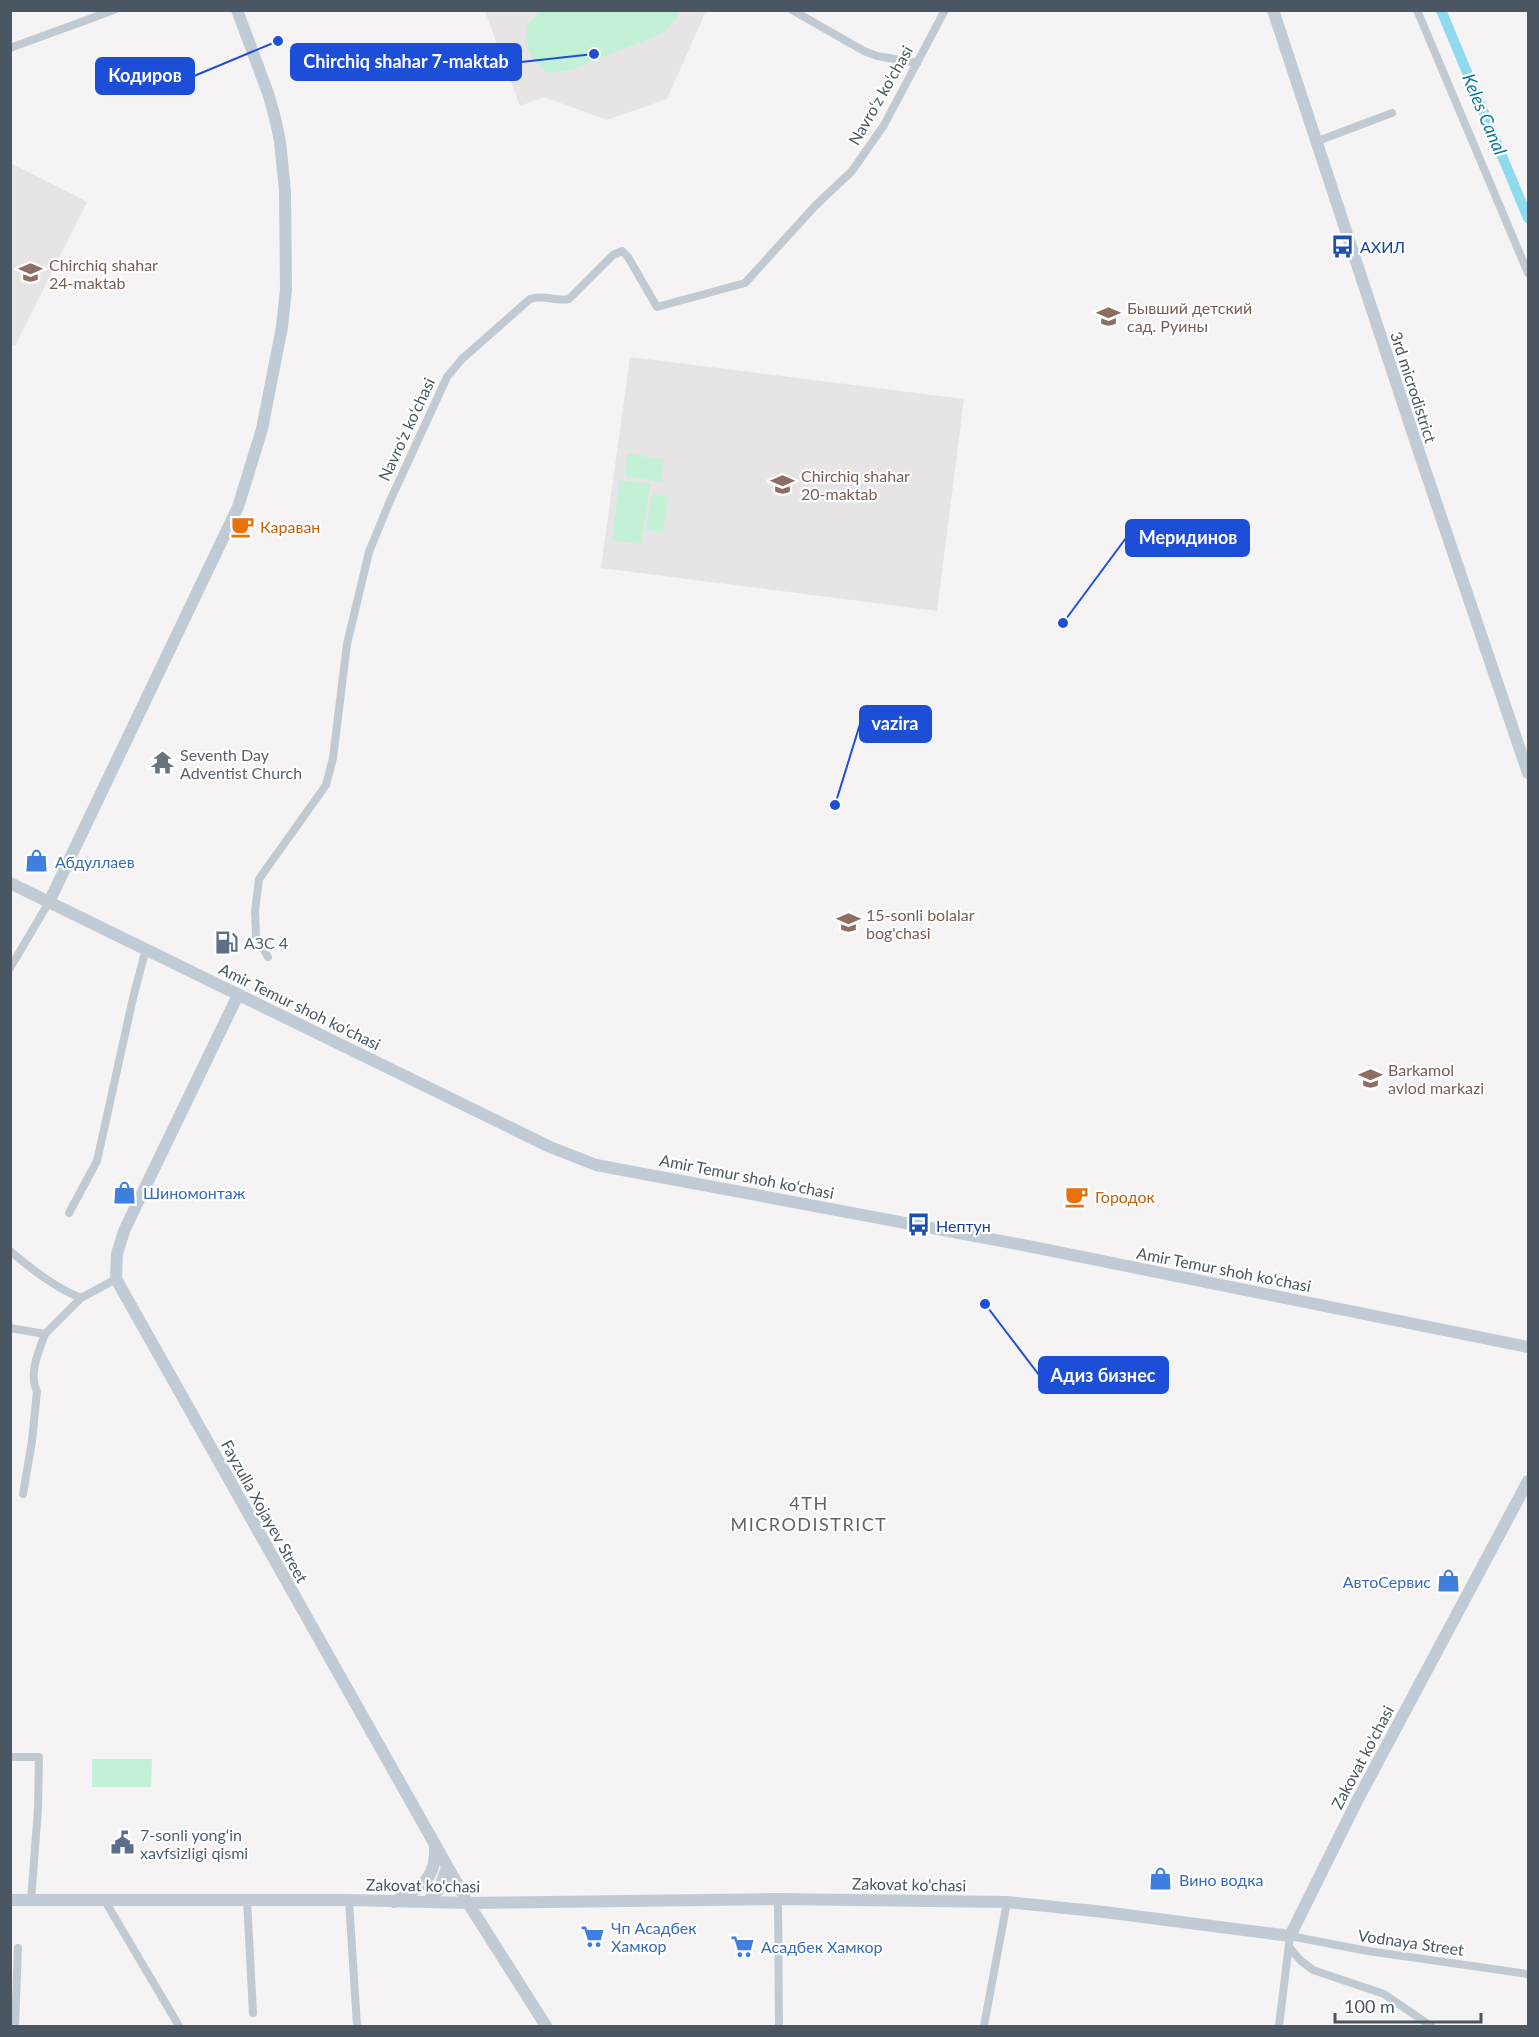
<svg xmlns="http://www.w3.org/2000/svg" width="1539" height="2037" font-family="Lato,sans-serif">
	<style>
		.education { fill: #e6e4e5 }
		.green { fill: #c3f1d5 }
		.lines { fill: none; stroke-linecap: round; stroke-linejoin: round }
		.canal { stroke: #90daee; stroke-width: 10 }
		.street { stroke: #c1cad2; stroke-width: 8 }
		.secondary { stroke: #c1cbd6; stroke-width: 12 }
		.labels { text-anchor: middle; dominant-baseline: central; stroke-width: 4.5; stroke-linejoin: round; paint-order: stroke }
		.street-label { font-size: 16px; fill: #4a5661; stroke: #fff }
		.transit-label { font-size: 16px; fill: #164399; stroke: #fff; text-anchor: start }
		.education-label { font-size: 16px; fill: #785e54; stroke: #fff; text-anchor: start }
		.food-label { font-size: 16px; fill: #c56008; stroke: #fff; text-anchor: start }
		.worship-label { font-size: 16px; fill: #5b616d; stroke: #fff; text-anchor: start }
		.shop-label { font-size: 16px; fill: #366cbe; stroke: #fff; text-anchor: start }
		.service-label { font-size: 16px; fill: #4e5e75; stroke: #fff; text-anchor: start }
		.water-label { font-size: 18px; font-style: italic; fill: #0c7c9b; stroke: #fff }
		.neighbourhood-label { font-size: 18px; letter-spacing: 1.5px; fill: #5f6368; stroke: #fff }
		.leader { fill: none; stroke: #1d4ed8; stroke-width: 2 }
		.callout-dot { fill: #1d4ed8; stroke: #fff; stroke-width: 2 }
		.callout { fill: #1d4ed8; stroke: #1d4ed8; stroke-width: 2 }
		.callout-label { font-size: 18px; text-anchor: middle; font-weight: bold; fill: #fff }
	</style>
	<rect width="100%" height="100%" fill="#f5f3f3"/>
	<!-- education -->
	<g class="education">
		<polygon points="485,11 706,11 667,99 607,120 544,97 520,106"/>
		<polygon points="11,163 87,202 15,346 10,344"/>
		<polygon points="630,357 964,399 937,611 601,568"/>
	</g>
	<!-- green -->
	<g class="green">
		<path d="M 541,11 L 542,10 L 678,11 L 678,16 L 665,32 L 572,70 L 548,73 C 527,56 525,51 527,25 Z"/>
		<polygon points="628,454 664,460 661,482 625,476"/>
		<polygon points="620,480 650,484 641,544 612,540"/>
		<polygon points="652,494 668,497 663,533 646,530"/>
		<polygon points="92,1759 152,1759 151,1787 92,1787"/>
	</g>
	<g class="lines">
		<!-- canal -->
		<polyline class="canal" points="1441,10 1528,218"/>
		<!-- street -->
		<g class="street">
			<polyline points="792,10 864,51 877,56 917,63"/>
			<polyline points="1417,10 1528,273"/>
			<polyline points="10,48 114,10"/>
			<polyline points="1315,142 1392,113"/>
			<path d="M 268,957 L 256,936 L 255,911 L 259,879 L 326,785 L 333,758 L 347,644 L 369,552 L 389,503 L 447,377 L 462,359 L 530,299 C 544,294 555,302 569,299 L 613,255 L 622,251 L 628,257 L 657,307 L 745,283 L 815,206 L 852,171 L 884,125 L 945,10"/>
			<polyline points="10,968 49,902"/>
			<polyline points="69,1213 97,1161 133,998 146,949"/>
			<path d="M 10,1251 C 33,1270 54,1287 81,1298 L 116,1279"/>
			<polyline points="10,1328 45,1334 81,1298"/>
			<path d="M 23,1494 L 32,1441 L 37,1391 C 28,1374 39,1351 45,1334"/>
			<polyline points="10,1757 39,1757 38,1809 31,1900"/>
			<polyline points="778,1899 779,2026"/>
			<polyline points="247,1900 253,2013"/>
			<polyline points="349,1900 357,2026"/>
			<polyline points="105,1901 179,2026"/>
			<polyline points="1290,1948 1300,1960 1313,1970 1384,1994 1431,2026"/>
			<polyline points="15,2026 18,1948"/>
			<polyline points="984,2026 1007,1902"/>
			<polyline points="1279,2026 1290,1936 1368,1951 1528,1974"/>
		</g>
		<!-- secondary -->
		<g class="secondary">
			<polyline points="1273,10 1420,455 1528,773"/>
			<polyline points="10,883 550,1147 596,1165 1023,1245 1528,1347"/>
			<polyline points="49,902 238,507 262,429 282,327 286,289 285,191 280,141 275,118 268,93 237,10"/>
			<polyline points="238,995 124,1231 117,1254 116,1279 468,1903 546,2026"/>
			<polyline points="10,1900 349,1900 468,1903 778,1899 1007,1902 1104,1912 1290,1936 1357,1801 1528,1481"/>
			<path d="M 394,1902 C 420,1887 437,1880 435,1846"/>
			<polyline points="427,1902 440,1888 447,1867"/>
		</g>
	</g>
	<!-- icons -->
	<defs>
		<symbol id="bus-bare" viewBox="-9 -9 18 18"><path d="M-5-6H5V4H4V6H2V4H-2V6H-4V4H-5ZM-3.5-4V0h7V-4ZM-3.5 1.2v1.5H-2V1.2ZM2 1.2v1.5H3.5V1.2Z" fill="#1a4fb4" stroke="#fff" stroke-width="2.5" paint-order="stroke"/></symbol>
		<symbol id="school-bare" viewBox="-9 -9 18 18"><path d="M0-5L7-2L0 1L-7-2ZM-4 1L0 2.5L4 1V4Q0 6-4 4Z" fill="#8d6e63" stroke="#fff" stroke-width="2.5" paint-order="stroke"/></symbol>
		<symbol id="cafe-bare" viewBox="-9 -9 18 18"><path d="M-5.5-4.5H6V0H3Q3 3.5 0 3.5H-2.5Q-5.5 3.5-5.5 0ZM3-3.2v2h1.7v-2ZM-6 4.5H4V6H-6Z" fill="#e8710a" stroke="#fff" stroke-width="2.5" paint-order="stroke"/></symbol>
		<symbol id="temple-bare" viewBox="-9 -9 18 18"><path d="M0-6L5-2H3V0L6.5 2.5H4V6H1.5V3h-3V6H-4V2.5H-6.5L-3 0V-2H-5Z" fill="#6b7280" stroke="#fff" stroke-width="2.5" paint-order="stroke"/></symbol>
		<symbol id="shop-bare" viewBox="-9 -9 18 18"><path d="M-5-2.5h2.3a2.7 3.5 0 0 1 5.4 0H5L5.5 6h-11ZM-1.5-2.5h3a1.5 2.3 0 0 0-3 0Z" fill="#3f7fe0" stroke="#fff" stroke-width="2.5" paint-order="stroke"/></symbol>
		<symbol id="fuel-bare" viewBox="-9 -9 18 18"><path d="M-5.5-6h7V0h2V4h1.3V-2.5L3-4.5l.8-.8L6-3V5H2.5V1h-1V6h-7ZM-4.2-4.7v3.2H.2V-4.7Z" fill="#5c6f8a" stroke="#fff" stroke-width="2.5" paint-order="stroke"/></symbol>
		<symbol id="civic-bare" viewBox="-9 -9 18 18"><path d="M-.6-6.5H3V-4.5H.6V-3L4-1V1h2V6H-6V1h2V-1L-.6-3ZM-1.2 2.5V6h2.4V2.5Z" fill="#5c6f8a" stroke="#fff" stroke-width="2.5" paint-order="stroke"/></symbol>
		<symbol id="supermarket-bare" viewBox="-9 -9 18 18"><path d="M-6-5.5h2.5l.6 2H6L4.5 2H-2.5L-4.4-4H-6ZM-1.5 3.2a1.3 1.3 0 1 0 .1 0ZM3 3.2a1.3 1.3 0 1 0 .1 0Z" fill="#3f7fe0" stroke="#fff" stroke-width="2.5" paint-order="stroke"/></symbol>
	</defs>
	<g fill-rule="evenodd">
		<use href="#bus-bare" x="1326" y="230" width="33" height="33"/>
		<use href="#school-bare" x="14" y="256" width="33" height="33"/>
		<use href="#school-bare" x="1092" y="300" width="33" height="33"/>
		<use href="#school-bare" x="766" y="468" width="33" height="33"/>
		<use href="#cafe-bare" x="226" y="510" width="33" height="33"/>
		<use href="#temple-bare" x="146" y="746" width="33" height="33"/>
		<use href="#shop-bare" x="20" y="844" width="33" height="33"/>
		<use href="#school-bare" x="832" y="906" width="33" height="33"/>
		<use href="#fuel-bare" x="210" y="926" width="33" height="33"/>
		<use href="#school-bare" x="1354" y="1062" width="33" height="33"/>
		<use href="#shop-bare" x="108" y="1176" width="33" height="33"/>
		<use href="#cafe-bare" x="1060" y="1180" width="33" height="33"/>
		<use href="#bus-bare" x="902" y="1208" width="33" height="33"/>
		<use href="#shop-bare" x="1432" y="1564" width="33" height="33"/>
		<use href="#civic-bare" x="106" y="1826" width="33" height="33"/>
		<use href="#shop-bare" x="1144" y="1862" width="33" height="33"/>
		<use href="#supermarket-bare" x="576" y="1920" width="33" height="33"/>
		<use href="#supermarket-bare" x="726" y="1930" width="33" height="33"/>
	</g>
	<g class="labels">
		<!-- street labels -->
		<g class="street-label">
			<text transform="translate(880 95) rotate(-60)">Navro‘z ko‘chasi</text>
			<text transform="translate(1414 387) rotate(72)">3rd microdistrict</text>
			<text transform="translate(406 429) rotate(-65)">Navro‘z ko‘chasi</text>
			<text transform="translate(300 1006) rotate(26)">Amir Temur shoh ko‘chasi</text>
			<text transform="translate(747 1176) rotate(11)">Amir Temur shoh ko‘chasi</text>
			<text transform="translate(1224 1269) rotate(11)">Amir Temur shoh ko‘chasi</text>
			<text transform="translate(265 1511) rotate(61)">Fayzulla Xojayev Street</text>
			<text transform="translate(1362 1757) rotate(-62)">Zakovat ko'chasi</text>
			<text transform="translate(909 1884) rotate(1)">Zakovat ko'chasi</text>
			<text transform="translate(423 1885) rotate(1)">Zakovat ko'chasi</text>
			<text transform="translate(1411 1942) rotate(8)">Vodnaya Street</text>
		</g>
		<!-- transit labels -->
		<g class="transit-label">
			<text x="1360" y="246">АХИЛ</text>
			<text x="936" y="1225">Нептун</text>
		</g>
		<!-- education labels -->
		<g class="education-label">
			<text x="49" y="264">Chirchiq shahar<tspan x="49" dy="18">24-maktab</tspan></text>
			<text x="1127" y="307">Бывший детский<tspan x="1127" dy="18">сад. Руины</tspan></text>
			<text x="801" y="475">Chirchiq shahar<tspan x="801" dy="18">20-maktab</tspan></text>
			<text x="866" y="914">15-sonli bolalar<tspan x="866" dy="18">bog'chasi</tspan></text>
			<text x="1388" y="1069">Barkamol<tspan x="1388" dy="18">avlod markazi</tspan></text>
		</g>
		<!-- food labels -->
		<g class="food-label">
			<text x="260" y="526">Караван</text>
			<text x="1095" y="1196">Городок</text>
		</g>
		<!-- worship labels -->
		<g class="worship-label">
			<text x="180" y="754">Seventh Day<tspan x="180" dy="18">Adventist Church</tspan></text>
		</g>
		<!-- shop labels -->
		<g class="shop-label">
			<text x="55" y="861">Абдуллаев</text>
			<text x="143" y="1192">Шиномонтаж</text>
			<text x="1431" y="1581" text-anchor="end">АвтоСервис</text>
			<text x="1179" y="1879">Вино водка</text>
			<text x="611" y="1927">Чп Асадбек<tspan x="611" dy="18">Хамкор</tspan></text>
			<text x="761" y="1946">Асадбек Хамкор</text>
		</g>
		<!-- service labels -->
		<g class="service-label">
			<text x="244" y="942">АЗС 4</text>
			<text x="140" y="1834">7-sonli yong‘in<tspan x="140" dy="18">xavfsizligi qismi</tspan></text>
		</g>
		<!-- water labels -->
		<g class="water-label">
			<text transform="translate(1485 114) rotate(67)">Keles Canal</text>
		</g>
		<!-- neighbourhood labels -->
		<g class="neighbourhood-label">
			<text x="809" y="1503">4TH<tspan x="809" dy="21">MICRODISTRICT</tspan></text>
		</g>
	</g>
	<!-- callouts -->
	<path class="leader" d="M594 54L521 62M278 41L194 76M1063 623L1126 538M835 805L860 724M985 1304L1039 1375"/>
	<g class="callout-dot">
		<circle cx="594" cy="54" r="6"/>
		<circle cx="278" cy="41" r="6"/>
		<circle cx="1063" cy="623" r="6"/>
		<circle cx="835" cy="805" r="6"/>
		<circle cx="985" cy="1304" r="6"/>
	</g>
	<g class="callout">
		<rect x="291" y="44" width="230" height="36" rx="6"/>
		<rect x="96" y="58" width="98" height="36" rx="6"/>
		<rect x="1126" y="520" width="123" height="36" rx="6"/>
		<rect x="860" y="706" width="71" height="36" rx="6"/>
		<rect x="1039" y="1357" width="129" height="36" rx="6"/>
	</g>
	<g class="callout-label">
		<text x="406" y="68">Chirchiq shahar 7-maktab</text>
		<text x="145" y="82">Кодиров</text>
		<text x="1188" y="544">Меридинов</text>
		<text x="895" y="730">vazira</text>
		<text x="1103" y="1382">Адиз бизнес</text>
	</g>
	<!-- border -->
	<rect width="1539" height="2037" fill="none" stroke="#4a5661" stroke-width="24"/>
	<!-- scale -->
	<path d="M1335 2013v9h146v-9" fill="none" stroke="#4a5661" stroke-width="3"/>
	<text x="1344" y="2013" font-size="18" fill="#4a5661" stroke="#ffffff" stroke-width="4.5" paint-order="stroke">100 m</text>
</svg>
